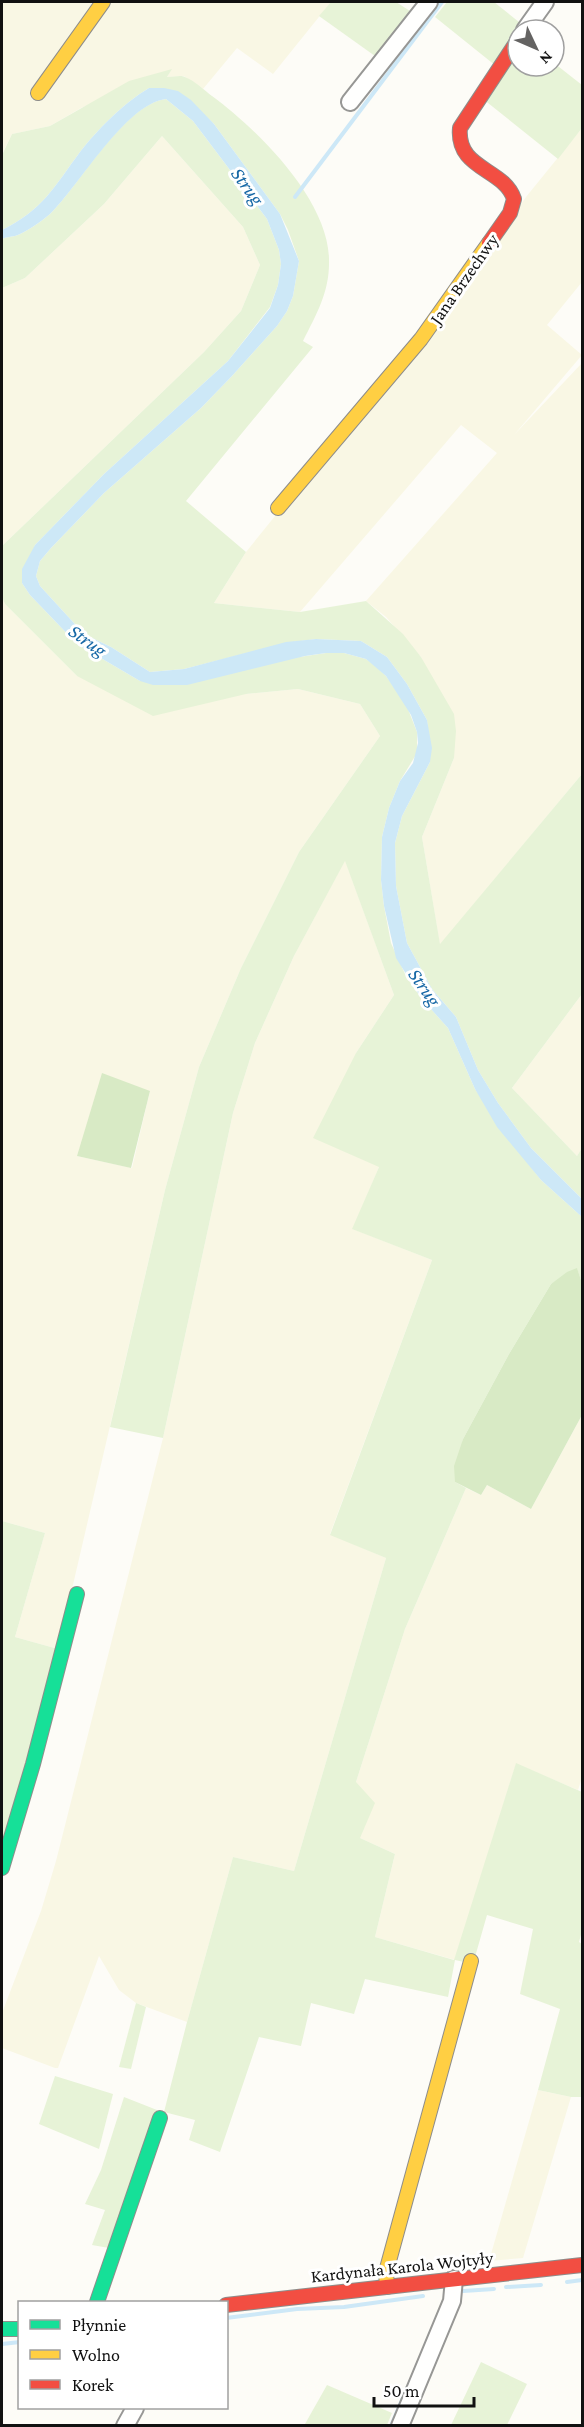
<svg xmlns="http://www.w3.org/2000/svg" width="584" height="2427" font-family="'Crimson Pro',serif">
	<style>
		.farmland { fill: #f9f7e4; fill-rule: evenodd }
		.green { fill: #e7f3d7 }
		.forest { fill: #d8eac5 }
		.water { fill: #cde8f7 }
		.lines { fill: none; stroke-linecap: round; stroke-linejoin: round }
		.stream { stroke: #cde8f7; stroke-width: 4 }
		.street-casing { stroke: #979795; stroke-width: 20 }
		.fast-casing { stroke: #8e8d8b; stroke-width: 16 }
		.slow-casing { stroke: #8e8d8b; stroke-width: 16 }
		.jam-casing { stroke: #8e8d8b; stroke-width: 16 }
		.street { stroke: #fffffe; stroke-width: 16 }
		.fast { stroke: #16e098; stroke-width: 14 }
		.slow { stroke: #ffcf43; stroke-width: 14 }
		.jam { stroke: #f24e42; stroke-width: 14 }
		.labels { text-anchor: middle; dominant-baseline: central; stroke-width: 6; stroke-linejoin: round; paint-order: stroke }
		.street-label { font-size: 18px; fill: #111; stroke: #fff }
		.water-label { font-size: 20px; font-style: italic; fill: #1768a6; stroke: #fff }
	</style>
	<rect width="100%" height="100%" fill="#fdfcf7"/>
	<!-- farmland -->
	<g class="farmland">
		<polygon points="2,2 331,2 273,74 237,48 203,89 184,76 167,77 171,70 81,108 50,126 12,134 2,154"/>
		<polygon points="582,128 582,282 547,325 582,355 514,435 582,363 582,774 440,945 422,837 454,758 421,657 386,617 366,601 497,453 461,425 300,612 214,603 246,552 478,265 526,197"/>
		<polygon points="162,136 243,227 260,265 241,311 204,352 2,546 2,288 25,278 104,204"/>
		<path d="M 2,597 L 5,604 L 77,676 L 246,694 L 298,689 L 360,704 L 380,736 L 299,852 L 241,968 L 199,1067 L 165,1190 L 58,1649 L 15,1637 L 45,1533 L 2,1521 ZM 150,1091 L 132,1168 L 77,1156 Z"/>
		<polygon points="345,860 394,995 356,1053 379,1167 353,1229 432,1260 330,1534 386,1558 294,1871 233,1857 187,2022 136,2003 119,1990 99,1956 58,2068 55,2068 2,2048 2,2013 41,1911 56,1861 163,1438 233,1113 255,1043 294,956"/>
		<polygon points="582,994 582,1148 577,1156 512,1088"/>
		<polygon points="582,1415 582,1778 578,1790 516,1764 455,1960 375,1937 395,1854 360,1838 356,1782 405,1629 466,1488 481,1495 487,1485 531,1509"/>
		<polygon points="538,2090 571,2097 523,2258 489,2261"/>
	</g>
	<!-- green -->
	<g class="green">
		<polygon points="331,2 396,2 424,20 389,66 319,16"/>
		<polygon points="447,2 494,2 524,26 496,66 435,17"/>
		<polygon points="518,48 518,66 554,66 554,63 582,85 582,128 558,159 483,99"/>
		<path d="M 172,69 L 167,77 C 173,77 181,75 185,77 C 195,81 204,90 212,96 C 257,129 328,199 329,259 C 330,291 317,313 303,341 L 313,347 L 186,501 L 246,552 L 214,603 L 300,612 L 366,601 L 403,634 L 421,657 L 454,714 L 456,731 L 454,758 L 422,837 L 440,944 L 582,774 L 582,994 L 512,1088 L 577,1156 L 582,1148 L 582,1199 L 531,1148 L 498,1103 L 478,1070 L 456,1017 L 432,989 L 407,943 L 396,886 L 395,843 L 402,816 L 430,762 L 427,720 L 407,684 L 387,657 L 361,641 L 316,639 L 286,643 L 184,669 L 150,672 L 111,647 L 84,634 L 40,586 L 36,576 L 40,561 L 51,548 L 104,493 L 201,408 L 232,376 L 277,326 L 287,311 L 293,296 L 299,261 L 288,230 L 280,214 L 214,124 L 202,113 L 149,88 C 124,103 98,129 80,152 C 54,187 43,210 2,230 L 2,155 L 12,134 L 50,126 L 129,81 Z"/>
		<path d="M 166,99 L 193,121 L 267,219 L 279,250 L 281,264 L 278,285 L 270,307 L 228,361 L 104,474 L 35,545 L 22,583 L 30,595 L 77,644 L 140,681 L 326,653 L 344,653 L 366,659 L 377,667 L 386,676 L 406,704 L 417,732 L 417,753 L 400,781 L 389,808 L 382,837 L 381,880 L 384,906 L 391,943 L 405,974 L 421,998 L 448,1028 L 475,1089 L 523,1157 L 541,1180 L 582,1217 L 582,1283 L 577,1269 L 551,1284 L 509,1354 L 463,1439 L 455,1482 L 466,1488 L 405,1629 L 356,1782 L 375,1803 L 360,1838 L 395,1854 L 375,1937 L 454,1960 L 516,1763 L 582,1792 L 582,1931 L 579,1942 L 582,1944 L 582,2097 L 571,2097 L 538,2090 L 560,2009 L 520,1994 L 533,1929 L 487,1915 L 473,1964 L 455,1960 L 448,1997 L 365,1979 L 354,2014 L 311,2003 L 301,2046 L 259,2037 L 220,2152 L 189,2140 L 195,2120 L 164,2112 L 187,2022 L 233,1857 L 294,1871 L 386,1558 L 330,1535 L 432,1260 L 352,1229 L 379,1167 L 313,1138 L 356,1053 L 394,995 L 345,861 L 294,956 L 255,1043 L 233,1113 L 163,1438 L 110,1427 L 165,1190 L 199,1067 L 241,968 L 299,852 L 380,736 L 360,704 L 298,689 L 246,694 L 153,716 L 77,676 L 5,604 L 2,597 L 2,546 L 204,352 L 241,311 L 260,265 L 243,227 L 162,136 L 104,204 L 25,278 L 2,288 L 2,239 C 6,237 10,237 15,236 C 25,233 42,221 50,214 C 80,185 124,104 166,99 Z"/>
		<polygon points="2,1521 45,1533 15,1637 58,1649 2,1854"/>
		<polygon points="136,2003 146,2007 131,2069 119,2067"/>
		<polygon points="55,2076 113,2094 99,2149 39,2124"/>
		<polygon points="124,2097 157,2110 109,2248 92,2245 105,2210 85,2204 101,2170"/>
		<polygon points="481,2362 527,2384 507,2425 451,2425"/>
		<polygon points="327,2385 392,2413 387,2425 305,2424"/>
	</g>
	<!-- forest -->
	<g class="forest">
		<polygon points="102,1073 150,1091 131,1168 77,1156"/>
		<polygon points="577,1268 582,1283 582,1415 531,1509 487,1485 481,1495 455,1482 454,1466 463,1439 509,1354 551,1284 567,1272"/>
	</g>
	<!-- water -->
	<path class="water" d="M 149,88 L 164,88 L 178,91 L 191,100 L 214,124 L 280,214 L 299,261 L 293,296 L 287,311 L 277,326 L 232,376 L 201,408 L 104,493 L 51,548 L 40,561 L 36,576 L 40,586 L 84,634 L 111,647 L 150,672 L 184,669 L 286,642 L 316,639 L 361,641 L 387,657 L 407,684 L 427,720 L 432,748 L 430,762 L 402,816 L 395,843 L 396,886 L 407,943 L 432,989 L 456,1017 L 478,1070 L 498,1103 L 531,1148 L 582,1199 L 582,1217 L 541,1180 L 497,1127 L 475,1089 L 448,1028 L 421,998 L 396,958 L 384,906 L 381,880 L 382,837 L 389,808 L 400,781 L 413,763 L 418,743 L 417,732 L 411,715 L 386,676 L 366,659 L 344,653 L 326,653 L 305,656 L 187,685 L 153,685 L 140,681 L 77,644 L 30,595 L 22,583 L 22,569 L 35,545 L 104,474 L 228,361 L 270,308 L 278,285 L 281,264 L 279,250 L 267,219 L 193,121 L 166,99 C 125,104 80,185 50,214 C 42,221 25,233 15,236 C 10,237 6,237 2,239 L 2,230 C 43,210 54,187 80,152 C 98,129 124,103 149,88 Z"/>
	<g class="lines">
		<!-- stream -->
		<g class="stream">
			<polyline points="295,197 442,2"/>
			<polyline points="567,2282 582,2280"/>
			<polyline points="506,2287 541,2285"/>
			<polyline points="463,2291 494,2289"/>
			<polyline points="226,2318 297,2309 344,2307 423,2296"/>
			<polyline points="2,2344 20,2342"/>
			<polyline points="391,2426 407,2388"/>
		</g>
		<defs>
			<g id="street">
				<polyline points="525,30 545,2"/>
				<polyline points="350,102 429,2"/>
				<polyline points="125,2426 135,2408"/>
				<polyline points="400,2426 452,2301 454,2279"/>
			</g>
			<g id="fast">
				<polyline points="2,1868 33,1764 77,1594"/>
				<polyline points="97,2302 160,2118"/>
				<polyline points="2,2329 20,2329"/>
			</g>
			<g id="slow">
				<polyline points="38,93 103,2"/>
				<polyline points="278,508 421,339 489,243"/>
				<polyline points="387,2287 386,2272 471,1961"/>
			</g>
			<g id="jam">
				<path d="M 489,243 L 510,213 L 514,199 C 504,168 456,170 460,128 L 518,40"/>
				<polyline points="226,2305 582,2265"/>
			</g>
		</defs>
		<!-- street casing -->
		<use href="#street" class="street-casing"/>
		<!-- fast casing -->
		<use href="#fast" class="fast-casing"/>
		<!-- slow casing -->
		<use href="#slow" class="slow-casing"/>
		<!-- jam casing -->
		<use href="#jam" class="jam-casing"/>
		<!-- street -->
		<use href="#street" class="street"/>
		<!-- fast -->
		<use href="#fast" class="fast"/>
		<!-- slow -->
		<use href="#slow" class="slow"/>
		<!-- jam -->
		<use href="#jam" class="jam"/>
	</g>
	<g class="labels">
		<!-- street labels -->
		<g class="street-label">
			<text transform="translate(464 279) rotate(-55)">Jana Brzechwy</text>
			<text transform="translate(402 2267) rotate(-6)">Kardynała Karola Wojtyły</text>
		</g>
		<!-- water labels -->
		<g class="water-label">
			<text transform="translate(248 186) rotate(54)">Strug</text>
			<text transform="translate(88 640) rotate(35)">Strug</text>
			<text transform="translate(425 987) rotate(55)">Strug</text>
		</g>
	</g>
	<!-- border -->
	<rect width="584" height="2427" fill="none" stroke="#111111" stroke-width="6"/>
	<!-- legend -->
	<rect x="18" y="2301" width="210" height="108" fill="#ffffff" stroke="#a0a0a0" stroke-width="1.5"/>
	<rect x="30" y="2320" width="30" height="9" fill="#16e098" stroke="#a0a0a0" stroke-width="1.5"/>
	<text x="72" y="2331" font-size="18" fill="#111111">Płynnie</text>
	<rect x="30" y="2350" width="30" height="9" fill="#ffcf43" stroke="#a0a0a0" stroke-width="1.5"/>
	<text x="72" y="2361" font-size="18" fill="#111111">Wolno</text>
	<rect x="30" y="2380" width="30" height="9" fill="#f24e42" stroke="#a0a0a0" stroke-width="1.5"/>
	<text x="72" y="2391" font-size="18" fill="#111111">Korek</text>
	<!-- north arrow -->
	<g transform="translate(536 48) rotate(134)"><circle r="28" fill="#ffffff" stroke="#a0a0a0" stroke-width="1.5"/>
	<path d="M0-4.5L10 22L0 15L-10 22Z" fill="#646362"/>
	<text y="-9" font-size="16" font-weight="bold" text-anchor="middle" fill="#111111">N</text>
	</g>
	<!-- scale -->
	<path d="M374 2397v9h100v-9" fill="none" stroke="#111111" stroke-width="3"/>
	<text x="383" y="2397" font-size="18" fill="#111111" stroke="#ffffff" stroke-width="4.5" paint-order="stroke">50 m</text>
</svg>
